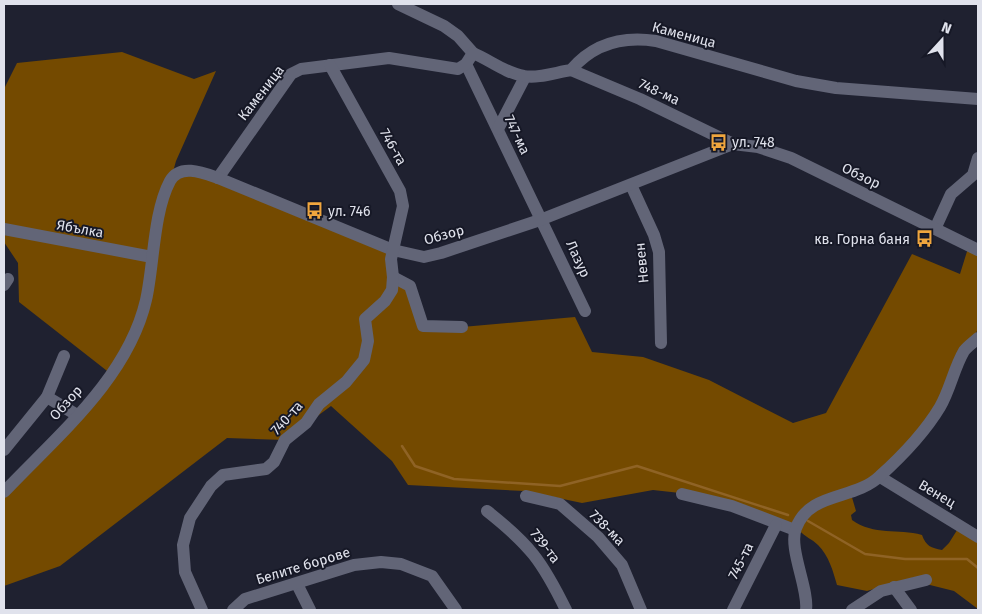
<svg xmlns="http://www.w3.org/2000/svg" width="982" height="614" font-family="'Fira Sans',sans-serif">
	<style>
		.forest { fill: #744a00 }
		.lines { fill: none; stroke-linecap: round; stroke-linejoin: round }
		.stream { stroke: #8f6325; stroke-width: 2.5 }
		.minor { stroke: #626577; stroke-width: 12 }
		.labels { text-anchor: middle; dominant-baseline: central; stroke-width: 4; stroke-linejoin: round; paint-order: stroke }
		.street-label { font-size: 14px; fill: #e0e2ec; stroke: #161826 }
		.poi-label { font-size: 14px; fill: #e0e2ec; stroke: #161826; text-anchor: start }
	</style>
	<rect width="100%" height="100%" fill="#1f2130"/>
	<!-- forest -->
	<path class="forest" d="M 122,52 L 194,79 L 216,71 L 176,161 L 171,179 L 196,171 L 393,250 L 393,277 L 410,286 L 423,326 L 462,327 L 575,317 L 592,352 L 643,357 L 709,380 L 793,423 L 826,413 L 912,254 L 960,274 L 969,245 L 978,252 L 978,329 L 934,414 L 880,477 L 851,494 L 856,511 L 851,515 L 852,520 C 874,536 898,528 922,535 C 926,546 931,548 942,550 L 949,543 L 959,527 L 978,539 L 978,609 L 954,591 L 926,584 L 915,577 L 867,591 L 837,585 C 833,571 829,556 818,545 C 812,539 805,537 799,530 L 816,502 L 795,530 L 689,494 L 653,490 L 582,503 L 525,491 L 408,485 L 392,461 L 331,406 L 285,440 L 227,438 L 60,566 L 4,586 L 4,492 L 111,374 L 19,302 L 18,263 L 4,242 L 4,89 L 17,63 Z"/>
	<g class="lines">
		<!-- stream -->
		<g class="stream">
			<polyline points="402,446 415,466 454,479 560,486 637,466 788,515"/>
			<polyline points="808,521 865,554 905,559 967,559 978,568"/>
		</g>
		<!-- minor -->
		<g class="minor">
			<polyline points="398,4 444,26 458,36 473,53"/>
			<polyline points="466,64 585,311"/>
			<polyline points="571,70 640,99 733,144"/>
			<polyline points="498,129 525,77"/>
			<path d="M 218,178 L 291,74 L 301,69 L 389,58 L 458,69 L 466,64 L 473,53 C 490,60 505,73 524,76 C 537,79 557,72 571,70 C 593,44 623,36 656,41 L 796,81 L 836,88 L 978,99"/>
			<polyline points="631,185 654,235 659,252 661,343"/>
			<polyline points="4,229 152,257"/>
			<polyline points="935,229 951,194 973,175 978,158"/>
			<polyline points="393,277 410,286 423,326 462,327"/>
			<polyline points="4,285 8,279"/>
			<polyline points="47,397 77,415"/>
			<polyline points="4,450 47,397 64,356"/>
			<polyline points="880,477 978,537"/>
			<path d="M 4,492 C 57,436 128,378 146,300 C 154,265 153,213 170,181 C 180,163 204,173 218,178 L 393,250 L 424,257 L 441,253 L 540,220 L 733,144 L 758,147 L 791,158 L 978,250"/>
			<polyline points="682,494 732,506 795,530"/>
			<polyline points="526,496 560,504 598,537 622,565 641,610"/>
			<path d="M 487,511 C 530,545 542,561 566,610"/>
			<polyline points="297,584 310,610"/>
			<polyline points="894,587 911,610"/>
			<polyline points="202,610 185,572 183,545 190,518 211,486 223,475 266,469 274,462 285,440 306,423 319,404 346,382 364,360 368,341 365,319 385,301 392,290 393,277 391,259 403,206 400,191 330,65"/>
			<polyline points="233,610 245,599 354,565 381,562 401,564 432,576 456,610"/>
			<polyline points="733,610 776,525"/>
			<path d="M 806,610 C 809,589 788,548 796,528 C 810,491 854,501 880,476 C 901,457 925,432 940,407 C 950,390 954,368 964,351 C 968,346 974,342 978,338"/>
			<polyline points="852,610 881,591 926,580"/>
		</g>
	</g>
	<!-- icons -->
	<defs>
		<symbol id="bus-bare" viewBox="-9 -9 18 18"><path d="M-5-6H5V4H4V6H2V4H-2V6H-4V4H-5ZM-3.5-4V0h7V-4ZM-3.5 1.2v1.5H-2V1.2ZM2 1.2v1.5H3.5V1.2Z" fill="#f0a63e" stroke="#161826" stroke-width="2.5" paint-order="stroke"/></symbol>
	</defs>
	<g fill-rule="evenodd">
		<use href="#bus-bare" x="706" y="130" width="25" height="25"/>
		<use href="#bus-bare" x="302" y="198" width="25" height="25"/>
		<use href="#bus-bare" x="912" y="226" width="25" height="25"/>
	</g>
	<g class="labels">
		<!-- street labels -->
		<g class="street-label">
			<text transform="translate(684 35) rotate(15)">Каменица</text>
			<text transform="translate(659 92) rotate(25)">748-ма</text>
			<text transform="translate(261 93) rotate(-52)">Каменица</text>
			<text transform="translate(517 135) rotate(65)">747-ма</text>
			<text transform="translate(393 147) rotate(61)">746-та</text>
			<text transform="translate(861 176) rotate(26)">Обзор</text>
			<text transform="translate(80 229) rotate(10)">Ябълка</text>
			<text transform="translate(444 235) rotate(-15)">Обзор</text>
			<text transform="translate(578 259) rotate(65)">Лазур</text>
			<text transform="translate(642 263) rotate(-96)">Невен</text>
			<text transform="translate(66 403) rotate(-48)">Обзор</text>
			<text transform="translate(287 418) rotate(-48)">740-та</text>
			<text transform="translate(937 494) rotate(31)">Венец</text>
			<text transform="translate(607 528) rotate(45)">738-ма</text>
			<text transform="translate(545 546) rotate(52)">739-та</text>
			<text transform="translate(741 561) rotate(-63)">745-та</text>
			<text transform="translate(303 566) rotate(-17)">Белите борове</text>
		</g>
		<!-- poi labels -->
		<g class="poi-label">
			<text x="732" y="142">ул. 748</text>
			<text x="328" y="211">ул. 746</text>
			<text x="910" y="239" text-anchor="end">кв. Горна баня</text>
		</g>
	</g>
	<!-- border -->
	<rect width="982" height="614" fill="none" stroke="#e0e2ec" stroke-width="10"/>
	<!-- north arrow -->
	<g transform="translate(942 40) rotate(21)" stroke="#161826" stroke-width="4" paint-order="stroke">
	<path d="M0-4L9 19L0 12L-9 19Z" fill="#e0e2ec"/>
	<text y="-8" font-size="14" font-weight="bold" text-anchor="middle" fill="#e0e2ec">N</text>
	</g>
</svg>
